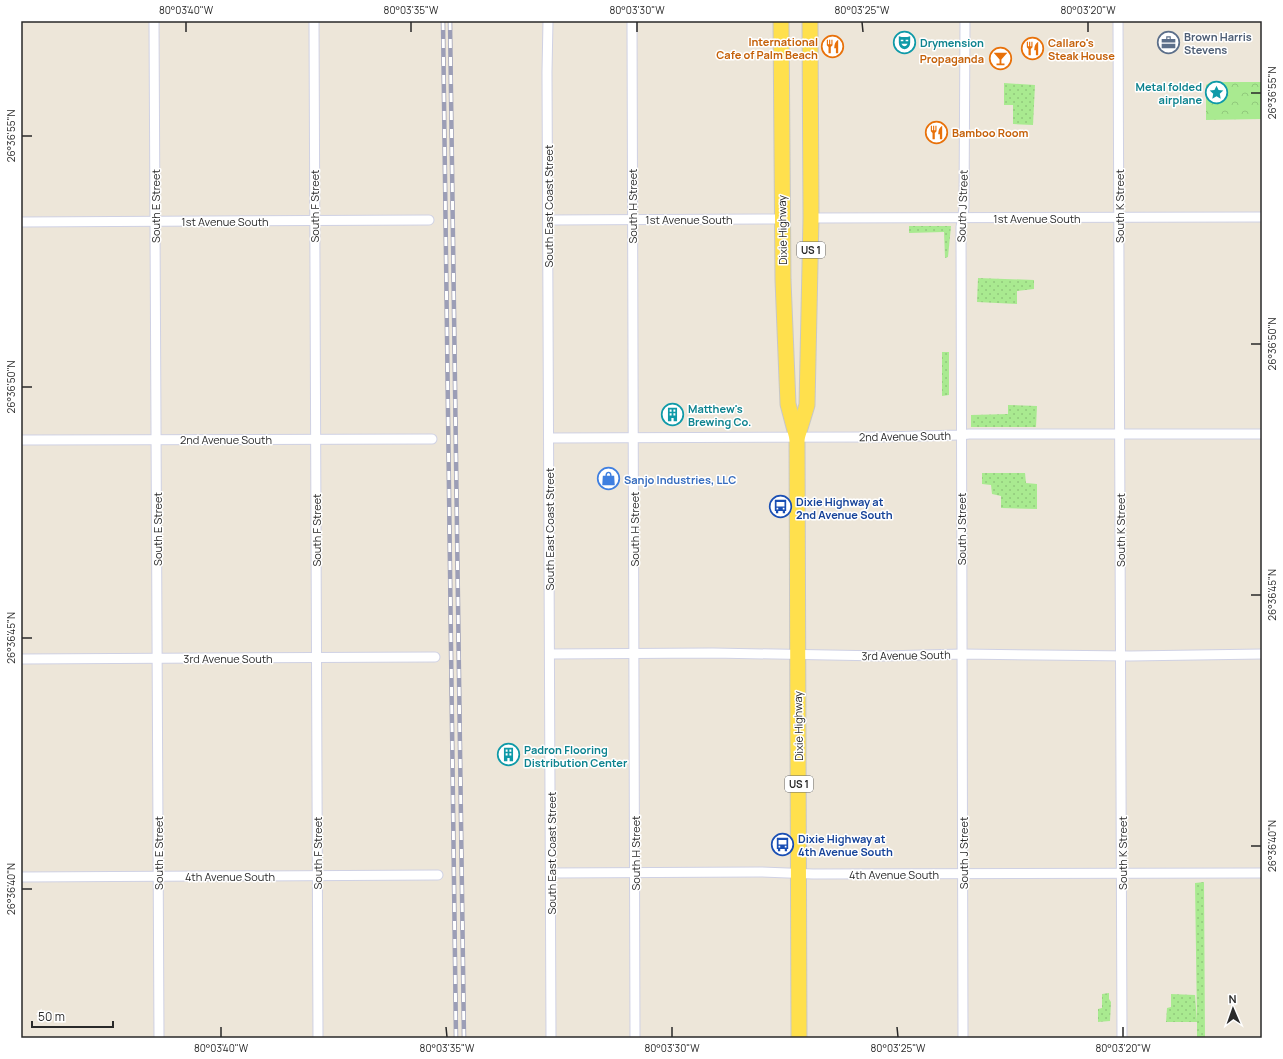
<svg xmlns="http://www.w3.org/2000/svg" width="1283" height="1059" font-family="Manrope,sans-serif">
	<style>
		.grass { fill: url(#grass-dots) }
		.park { fill: url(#park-crowns) }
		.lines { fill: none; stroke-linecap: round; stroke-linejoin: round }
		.street-casing { stroke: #cfd1e4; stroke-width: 11 }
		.primary-casing { stroke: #c7c7c7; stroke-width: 17 }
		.street { stroke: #fff; stroke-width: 9 }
		.primary { stroke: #ffe04d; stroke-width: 15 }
		.rail-casing { stroke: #9c9eb6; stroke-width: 4.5 }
		.rail { stroke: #fff; stroke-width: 3; stroke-dasharray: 9; stroke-linecap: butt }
		.ticks { fill: none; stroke: #292929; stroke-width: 1.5 }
		.labels { text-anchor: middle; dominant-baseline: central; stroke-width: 3; stroke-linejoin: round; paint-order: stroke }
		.shield { fill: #fff; stroke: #696969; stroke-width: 1 }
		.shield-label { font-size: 10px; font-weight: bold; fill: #292929 }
		.service-label { font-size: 11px; font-weight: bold; fill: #4e5e75; stroke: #fff; text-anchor: start }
		.food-label { font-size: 11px; font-weight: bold; fill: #c56008; stroke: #fff; text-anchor: end }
		.culture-label { font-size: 11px; font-weight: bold; fill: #0d838f; stroke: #fff; text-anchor: start }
		.street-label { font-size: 11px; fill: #292929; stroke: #fff }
		.shop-label { font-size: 11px; font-weight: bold; fill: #366cbe; stroke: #fff; text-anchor: start }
		.transit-label { font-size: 11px; font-weight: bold; fill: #164399; stroke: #fff; text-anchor: start }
		.neatline { fill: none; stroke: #292929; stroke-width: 1.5 }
		.ticks-label { font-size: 10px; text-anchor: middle; fill: #292929 }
	</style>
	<defs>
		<pattern id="grass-dots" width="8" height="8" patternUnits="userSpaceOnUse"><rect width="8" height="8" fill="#a9ea90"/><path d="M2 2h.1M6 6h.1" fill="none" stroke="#91c97c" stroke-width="1.8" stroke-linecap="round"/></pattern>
		<pattern id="park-crowns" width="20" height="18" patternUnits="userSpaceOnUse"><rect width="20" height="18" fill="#a9ea90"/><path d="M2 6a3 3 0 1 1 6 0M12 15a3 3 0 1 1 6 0" fill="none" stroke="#91c97c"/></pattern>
	</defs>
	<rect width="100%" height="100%" fill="#ede6d9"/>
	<!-- grass -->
	<g class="grass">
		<polygon points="1004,83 1035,85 1033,125 1013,124 1013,105 1004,105"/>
		<polygon points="909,226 951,226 948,257 945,258 944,232 909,233"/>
		<polygon points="978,278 1034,280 1034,289 1017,291 1017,304 977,302"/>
		<polygon points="942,352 949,352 949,395 942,396"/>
		<polygon points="1008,405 1037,406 1036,427 971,427 971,415 1008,414"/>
		<polygon points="982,473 1025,473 1026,483 1037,484 1037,509 1001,508 1001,496 992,494 991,485 982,484"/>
		<polygon points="1204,882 1205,1038 1197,1038 1197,1022 1166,1022 1167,1008 1171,1007 1171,994 1195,995 1197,1021 1195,883"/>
		<polygon points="1109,993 1109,999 1111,1002 1110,1021 1098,1022 1098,1009 1102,1008 1102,994"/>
	</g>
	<!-- park -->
	<polygon class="park" points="1211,82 1262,82 1262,119 1206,120 1206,85"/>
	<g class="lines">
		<defs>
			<g id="street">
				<polyline points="154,21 159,1038"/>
				<polyline points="314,21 318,1038"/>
				<polyline points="548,21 547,72 551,1038"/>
				<polyline points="632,21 635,1038"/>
				<polyline points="1118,21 1122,1038"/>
				<polyline points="811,218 1262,217"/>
				<polyline points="548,220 782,219"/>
				<polyline points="21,222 429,220"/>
				<polyline points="549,438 880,437 960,435 969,434 1262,434"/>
				<polyline points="21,440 432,439"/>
				<polyline points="550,654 713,653 883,656 962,654 1130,656 1262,654"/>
				<polyline points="21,659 435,657"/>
				<polyline points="551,873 761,872 813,874 1262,873"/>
				<polyline points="21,877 438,875"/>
				<polyline points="963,1038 961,227 964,208 965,21"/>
			</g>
			<g id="primary">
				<polyline points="781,21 783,280 788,404 797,438"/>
				<polyline points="799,1038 797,438 807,405 811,218 810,21"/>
			</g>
		</defs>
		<!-- street casing -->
		<use href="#street" class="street-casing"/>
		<!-- primary casing -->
		<use href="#primary" class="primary-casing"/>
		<!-- street -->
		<use href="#street" class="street"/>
		<!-- primary -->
		<use href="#primary" class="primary"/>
		<defs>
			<g id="rail">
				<polyline points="443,21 456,1038"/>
				<polyline points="450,21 464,1038"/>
			</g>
		</defs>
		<!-- rail casing -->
		<use href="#rail" class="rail-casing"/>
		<!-- rail -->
		<use href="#rail" class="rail"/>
	</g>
	<!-- ticks -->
	<path class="ticks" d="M 186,22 L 186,32M 411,22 L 411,32M 637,22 L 637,32M 862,22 L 863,32M 1088,22 L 1088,32M 1251,93 L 1261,93M 22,136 L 32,136M 1251,344 L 1261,344M 22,387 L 32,387M 1251,595 L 1261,595M 22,638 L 32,638M 1251,846 L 1261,846M 22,889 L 32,889M 221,1027 L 221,1037M 446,1027 L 447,1037M 672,1027 L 672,1037M 897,1027 L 898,1037M 1123,1027 L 1123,1037"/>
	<!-- icons -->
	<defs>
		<symbol id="theatre-ring" viewBox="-11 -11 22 22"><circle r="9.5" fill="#fff" stroke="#0f9aa8" stroke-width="1.5"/><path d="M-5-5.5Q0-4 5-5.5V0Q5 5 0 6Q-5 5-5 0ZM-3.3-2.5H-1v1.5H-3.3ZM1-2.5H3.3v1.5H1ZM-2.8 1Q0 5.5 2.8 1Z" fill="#0f9aa8"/></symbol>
		<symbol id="office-ring" viewBox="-11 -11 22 22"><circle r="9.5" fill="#fff" stroke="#5c6f8a" stroke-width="1.5"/><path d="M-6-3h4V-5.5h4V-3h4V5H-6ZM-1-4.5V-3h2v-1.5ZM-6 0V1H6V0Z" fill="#5c6f8a"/></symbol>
		<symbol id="restaurant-ring" viewBox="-11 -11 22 22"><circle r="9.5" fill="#fff" stroke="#e8710a" stroke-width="1.5"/><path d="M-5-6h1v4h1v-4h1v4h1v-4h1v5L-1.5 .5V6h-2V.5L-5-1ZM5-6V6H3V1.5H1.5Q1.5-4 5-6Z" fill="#e8710a"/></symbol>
		<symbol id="bar-ring" viewBox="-11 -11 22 22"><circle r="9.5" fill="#fff" stroke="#e8710a" stroke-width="1.5"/><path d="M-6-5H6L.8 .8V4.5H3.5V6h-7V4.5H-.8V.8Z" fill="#e8710a"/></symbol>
		<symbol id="sight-ring" viewBox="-11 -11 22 22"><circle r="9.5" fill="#fff" stroke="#0f9aa8" stroke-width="1.5"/><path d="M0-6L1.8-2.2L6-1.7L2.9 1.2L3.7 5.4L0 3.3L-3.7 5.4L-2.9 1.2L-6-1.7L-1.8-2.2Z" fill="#0f9aa8"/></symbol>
		<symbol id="building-ring" viewBox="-11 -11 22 22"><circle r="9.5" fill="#fff" stroke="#0f9aa8" stroke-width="1.5"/><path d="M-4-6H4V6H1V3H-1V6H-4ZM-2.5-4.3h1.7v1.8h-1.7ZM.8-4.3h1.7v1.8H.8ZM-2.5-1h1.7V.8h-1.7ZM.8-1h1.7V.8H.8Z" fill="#0f9aa8"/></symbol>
		<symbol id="shop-ring" viewBox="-11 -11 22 22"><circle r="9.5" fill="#fff" stroke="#3f7fe0" stroke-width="1.5"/><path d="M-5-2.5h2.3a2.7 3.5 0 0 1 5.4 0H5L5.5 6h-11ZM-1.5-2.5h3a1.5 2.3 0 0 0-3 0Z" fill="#3f7fe0"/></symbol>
		<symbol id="bus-ring" viewBox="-11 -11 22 22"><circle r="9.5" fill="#fff" stroke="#1a4fb4" stroke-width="1.5"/><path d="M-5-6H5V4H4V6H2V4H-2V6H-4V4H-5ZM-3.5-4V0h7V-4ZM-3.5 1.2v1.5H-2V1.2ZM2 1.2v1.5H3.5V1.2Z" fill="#1a4fb4"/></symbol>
	</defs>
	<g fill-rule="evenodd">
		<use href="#theatre-ring" x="892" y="30" width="25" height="25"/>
		<use href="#office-ring" x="1156" y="30" width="25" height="25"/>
		<use href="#restaurant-ring" x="820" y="34" width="25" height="25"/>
		<use href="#restaurant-ring" x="1020" y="36" width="25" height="25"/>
		<use href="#bar-ring" x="988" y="46" width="25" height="25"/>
		<use href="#sight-ring" x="1204" y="80" width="25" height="25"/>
		<use href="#restaurant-ring" x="924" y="120" width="25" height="25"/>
		<use href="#building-ring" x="660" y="402" width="25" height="25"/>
		<use href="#shop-ring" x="596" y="466" width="25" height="25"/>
		<use href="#bus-ring" x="768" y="494" width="25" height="25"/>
		<use href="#building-ring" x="496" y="742" width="25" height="25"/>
		<use href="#bus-ring" x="770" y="832" width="25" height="25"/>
	</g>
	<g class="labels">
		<!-- shield labels -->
		<g class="shield">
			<rect x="797" y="242" width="28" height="16" rx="3"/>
			<rect x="785" y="776" width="28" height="16" rx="3"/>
		</g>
		<g class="shield-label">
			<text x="811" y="250">US 1</text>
			<text x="799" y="784">US 1</text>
		</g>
		<!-- service labels -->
		<g class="service-label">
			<text x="1184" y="36">Brown Harris<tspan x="1184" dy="13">Stevens</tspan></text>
		</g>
		<!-- food labels -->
		<g class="food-label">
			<text x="818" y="41">International<tspan x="818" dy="13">Cafe of Palm Beach</tspan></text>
			<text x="1048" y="42" text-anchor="start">Callaro's<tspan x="1048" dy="13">Steak House</tspan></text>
			<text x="984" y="58">Propaganda</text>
			<text x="952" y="132" text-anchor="start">Bamboo Room</text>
		</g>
		<!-- culture labels -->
		<g class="culture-label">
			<text x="920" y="42">Drymension</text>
			<text x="1202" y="86" text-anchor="end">Metal folded<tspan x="1202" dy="13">airplane</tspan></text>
			<text x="688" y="408">Matthew's<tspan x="688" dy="13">Brewing Co.</tspan></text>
			<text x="524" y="749">Padron Flooring<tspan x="524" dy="13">Distribution Center</tspan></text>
		</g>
		<!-- street labels -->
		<g class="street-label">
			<text transform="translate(155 206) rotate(-90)">South E Street</text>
			<text transform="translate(314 206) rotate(-90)">South F Street</text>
			<text transform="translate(548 206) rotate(-90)">South East Coast Street</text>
			<text transform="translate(632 206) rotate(-90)">South H Street</text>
			<text transform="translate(962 206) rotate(-88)">South J Street</text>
			<text transform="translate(1119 206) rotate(-90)">South K Street</text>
			<text x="1037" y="218">1st Avenue South</text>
			<text x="689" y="219">1st Avenue South</text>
			<text x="225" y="221">1st Avenue South</text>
			<text transform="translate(782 230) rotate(-91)">Dixie Highway</text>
			<text transform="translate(905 436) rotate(-1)">2nd Avenue South</text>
			<text x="226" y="439">2nd Avenue South</text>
			<text transform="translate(157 529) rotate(-90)">South E Street</text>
			<text transform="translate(549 529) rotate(-90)">South East Coast Street</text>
			<text transform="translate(634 529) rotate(-90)">South H Street</text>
			<text transform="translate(961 529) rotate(-90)">South J Street</text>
			<text transform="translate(316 530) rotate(-90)">South F Street</text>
			<text transform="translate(1120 530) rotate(-90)">South K Street</text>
			<text transform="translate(906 655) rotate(-1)">3rd Avenue South</text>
			<text x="228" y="658">3rd Avenue South</text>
			<text transform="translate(798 726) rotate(-91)">Dixie Highway</text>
			<text transform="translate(158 853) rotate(-90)">South E Street</text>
			<text transform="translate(317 853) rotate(-90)">South F Street</text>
			<text transform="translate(551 853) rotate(-90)">South East Coast Street</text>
			<text transform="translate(635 853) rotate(-90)">South H Street</text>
			<text transform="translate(963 853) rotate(-90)">South J Street</text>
			<text transform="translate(1122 853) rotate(-90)">South K Street</text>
			<text x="894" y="874">4th Avenue South</text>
			<text x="230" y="876">4th Avenue South</text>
		</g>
		<!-- shop labels -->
		<g class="shop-label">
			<text x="624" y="479">Sanjo Industries, LLC</text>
		</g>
		<!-- transit labels -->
		<g class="transit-label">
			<text x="796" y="501">Dixie Highway at<tspan x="796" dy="13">2nd Avenue South</tspan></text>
			<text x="798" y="838">Dixie Highway at<tspan x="798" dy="13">4th Avenue South</tspan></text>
		</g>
	</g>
	<!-- border -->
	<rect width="1283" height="1059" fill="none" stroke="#ffffff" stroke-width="44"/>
	<!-- north arrow -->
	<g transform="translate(1233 1009) rotate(358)" stroke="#ffffff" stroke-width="3" paint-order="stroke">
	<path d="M0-3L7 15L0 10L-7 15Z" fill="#292929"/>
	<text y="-6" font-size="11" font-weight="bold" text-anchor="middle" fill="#292929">N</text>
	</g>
	<!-- scale -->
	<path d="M32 1021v6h81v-6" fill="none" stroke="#292929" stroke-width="2"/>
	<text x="38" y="1021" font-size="12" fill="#292929" stroke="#ffffff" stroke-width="3" paint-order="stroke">50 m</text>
	<rect x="22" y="22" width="1239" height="1015" class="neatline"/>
	<g class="ticks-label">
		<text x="186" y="14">80°03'40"W</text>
		<text x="411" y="14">80°03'35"W</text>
		<text x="637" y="14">80°03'30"W</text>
		<text x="862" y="14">80°03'25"W</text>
		<text x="1088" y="14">80°03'20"W</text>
		<text transform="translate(1272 93) rotate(-90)" y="4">26°36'55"N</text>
		<text transform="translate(11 136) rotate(-90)" y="4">26°36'55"N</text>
		<text transform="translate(1272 344) rotate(-90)" y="4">26°36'50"N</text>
		<text transform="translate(11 387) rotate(-90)" y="4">26°36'50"N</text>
		<text transform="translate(1272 595) rotate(-90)" y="4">26°36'45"N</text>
		<text transform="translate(11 638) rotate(-90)" y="4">26°36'45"N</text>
		<text transform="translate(1272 846) rotate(-90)" y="4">26°36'40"N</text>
		<text transform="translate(11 889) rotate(-90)" y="4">26°36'40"N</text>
		<text x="221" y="1052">80°03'40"W</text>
		<text x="447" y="1052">80°03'35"W</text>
		<text x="672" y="1052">80°03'30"W</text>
		<text x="898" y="1052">80°03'25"W</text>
		<text x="1123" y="1052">80°03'20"W</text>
	</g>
</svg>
